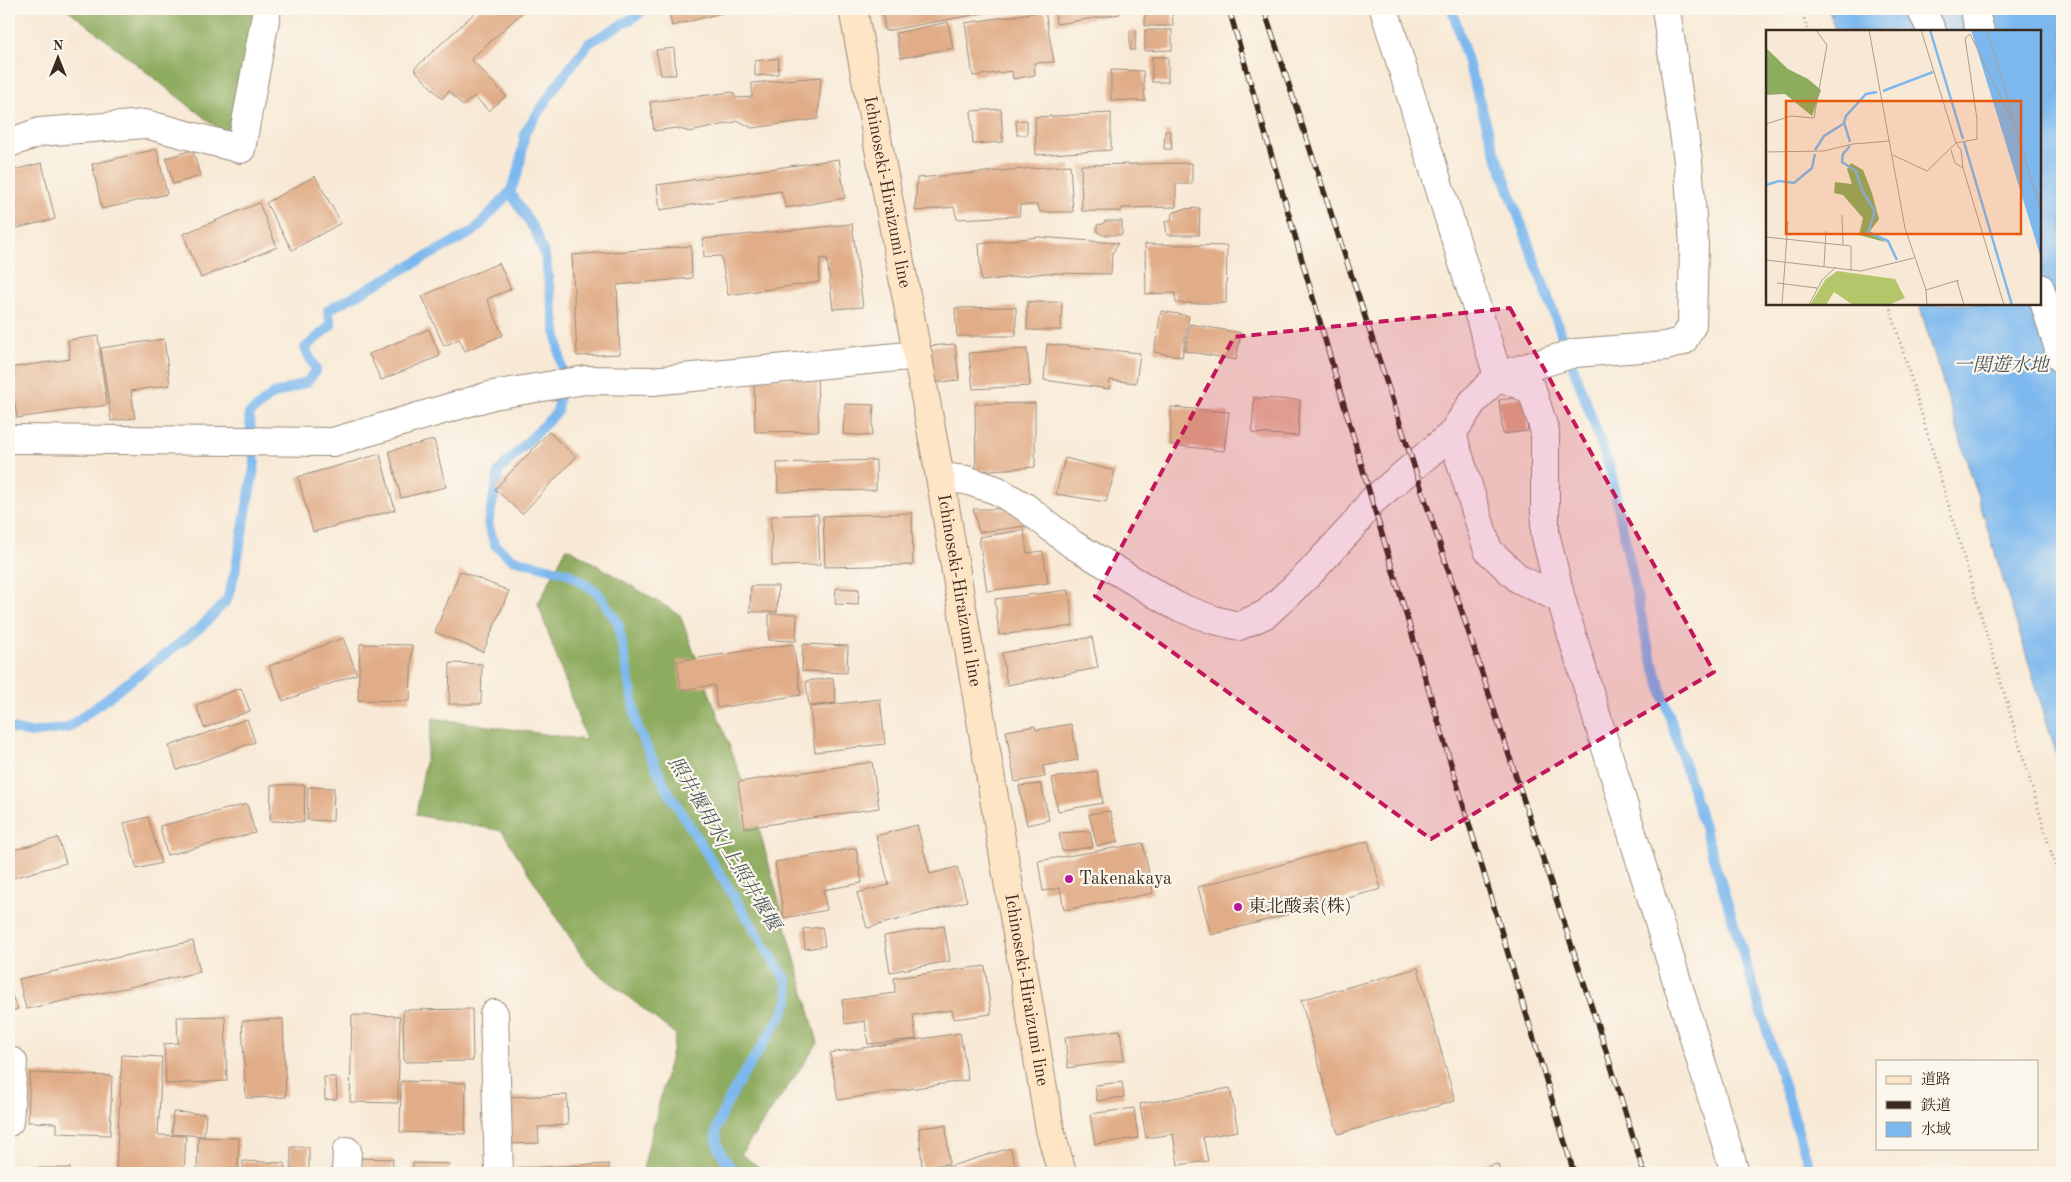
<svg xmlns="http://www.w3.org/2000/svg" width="2071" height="1182" font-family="'Old Standard TT','Noto Serif JP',serif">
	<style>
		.forest { fill: #8eac5e; stroke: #646b3e }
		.water { fill: #7cb8ee; stroke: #5c7186 }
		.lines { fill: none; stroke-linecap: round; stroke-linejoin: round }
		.stream { stroke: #7cb8ee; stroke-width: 10 }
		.building { fill: #e1ad88 }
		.minor-casing { stroke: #9a8a7a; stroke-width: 30 }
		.secondary-casing { stroke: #9a8a7a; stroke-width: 30 }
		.path { stroke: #9a8a7a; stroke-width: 3; stroke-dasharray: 1 4; stroke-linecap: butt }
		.minor { stroke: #fff; stroke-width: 28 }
		.secondary { stroke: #fee5c5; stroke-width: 28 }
		.rail-casing { stroke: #3b2a1e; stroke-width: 5.5 }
		.rail { stroke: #fbf7ec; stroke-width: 4; stroke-dasharray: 11; stroke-linecap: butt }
		.marked { fill: #c2185b; fill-opacity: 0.2; stroke: #c2185b; stroke-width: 4; stroke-dasharray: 10 6; stroke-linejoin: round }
		.poi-dot { fill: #b5179e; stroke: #fbf7ec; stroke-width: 2 }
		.labels { text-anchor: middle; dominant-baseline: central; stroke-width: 4.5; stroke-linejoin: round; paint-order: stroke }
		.street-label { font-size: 18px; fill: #3b2a1e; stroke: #fbf7ec }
		.poi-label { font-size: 18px; fill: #3b2a1e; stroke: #fbf7ec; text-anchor: start }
		.water-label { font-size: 19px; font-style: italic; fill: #4e555c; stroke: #fbf7ec }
		.inset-river { fill: none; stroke: #7cb8ee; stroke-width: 2.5 }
		.inset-road { fill: none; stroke: #ac9d8c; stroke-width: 1 }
		.view { fill: #e8590c; fill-opacity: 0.15; stroke: #e8590c; stroke-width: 2.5 }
		.inset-edge { fill: none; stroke: #3b2a1e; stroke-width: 2.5 }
	</style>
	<rect width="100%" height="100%" fill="#fbf7ec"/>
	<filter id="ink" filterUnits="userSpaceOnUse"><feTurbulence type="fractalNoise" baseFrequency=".02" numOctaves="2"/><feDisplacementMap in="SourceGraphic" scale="10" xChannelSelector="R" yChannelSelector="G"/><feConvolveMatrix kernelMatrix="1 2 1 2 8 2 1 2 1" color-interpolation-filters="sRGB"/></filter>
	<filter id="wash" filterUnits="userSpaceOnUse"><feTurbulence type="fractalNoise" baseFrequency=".0096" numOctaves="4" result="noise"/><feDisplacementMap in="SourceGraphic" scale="20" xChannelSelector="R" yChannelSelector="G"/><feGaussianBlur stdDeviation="1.12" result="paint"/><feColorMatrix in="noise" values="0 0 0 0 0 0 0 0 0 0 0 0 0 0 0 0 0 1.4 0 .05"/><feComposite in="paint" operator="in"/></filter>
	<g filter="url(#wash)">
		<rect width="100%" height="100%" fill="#f8e9d6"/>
		<!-- forest -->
		<g class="forest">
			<polygon points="67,9 271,9 226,135"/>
			<polygon points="567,547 680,615 755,814 818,1043 741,1154 767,1173 642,1173 676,1035 587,964 502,831 416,815 433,718 586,740 538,604"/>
		</g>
		<!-- water -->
		<polygon class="water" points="1829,9 2062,9 2062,772 1919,304 2040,304 2040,31 1835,31"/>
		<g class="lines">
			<!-- stream -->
			<g class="stream">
				<path d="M 643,9 L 638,15 L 589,43 L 556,86 L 525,132 L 519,170 L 510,192 L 535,231 L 545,256 L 562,372 L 557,412 L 499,471 L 488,524 L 495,545 L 512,559 L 568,573 L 598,593 L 618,623 L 638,729 L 666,788 L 787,982 L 789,999 L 782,1015 C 766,1041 719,1106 716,1133 C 715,1148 727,1163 736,1173"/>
				<polyline points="1452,9 1493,146 1610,468 1646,640 1811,1173"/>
				<polyline points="9,728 30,733 68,728 201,627 227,600 235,572 255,463 249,414 272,395 307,382 316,370 305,348 331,325 328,310 474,231 510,192"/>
			</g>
		</g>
		<g id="blocks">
			<!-- building -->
			<g class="building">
				<polygon points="479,9 526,9 471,59 506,96 489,111 474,96 463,106 449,91 442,99 414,69"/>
				<polygon points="668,9 736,9 672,26"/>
				<polygon points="882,9 1000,9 1000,10 885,31"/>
				<polygon points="1055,9 1120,9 1120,14 1056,24"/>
				<polygon points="1145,9 1172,9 1173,26 1145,26"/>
				<polygon points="1045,11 1054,62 1034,63 1035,75 1013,79 1012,71 973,76 965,23"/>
				<polygon points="948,22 953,48 901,58 896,33"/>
				<polygon points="1136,30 1135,50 1130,50 1130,31"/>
				<polygon points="1145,30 1172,30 1172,50 1145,51"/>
				<polygon points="674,48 676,75 661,75 656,50"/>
				<rect x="1152" y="57" width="16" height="25"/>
				<polygon points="779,58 778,74 755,76 755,61"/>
				<polygon points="1111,70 1143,71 1145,101 1111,100"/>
				<polygon points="821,77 818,119 752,128 739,121 690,132 676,128 654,131 650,102 733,92 736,98 752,97 752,83"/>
				<polygon points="1001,109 1003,142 973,144 971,111"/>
				<polygon points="1111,113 1111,150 1036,155 1035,117"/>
				<polygon points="1027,120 1027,135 1017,135 1016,121"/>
				<polygon points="1165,131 1170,131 1172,149 1164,149"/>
				<polygon points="157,149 167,194 102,209 92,164"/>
				<polygon points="193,150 200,176 173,184 166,158"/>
				<polygon points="839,159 845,198 786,208 781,191 660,210 657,185"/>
				<polygon points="42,163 55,219 9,230 9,171"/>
				<polygon points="1192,163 1192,184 1176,184 1176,207 1122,208 1121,211 1082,211 1081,165"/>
				<polygon points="1070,165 1073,212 1040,212 1038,205 1020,205 1019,216 957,219 954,207 915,211 917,178"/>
				<polygon points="315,176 341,223 292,250 266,203"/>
				<polygon points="259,203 277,247 201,278 183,234"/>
				<polygon points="1200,208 1199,235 1167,235 1165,221 1171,221 1172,213 1184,209"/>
				<polygon points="1105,221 1122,221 1122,235 1103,235 1097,232 1097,225 1103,224"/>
				<polygon points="852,224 863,307 833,309 827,258 820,259 819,282 728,295 721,256 704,257 703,239"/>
				<polygon points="1038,237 1118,243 1112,254 1111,274 1045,273 981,281 979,244"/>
				<polygon points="1145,244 1227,246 1226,303 1176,303 1175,293 1146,294"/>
				<polygon points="691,246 692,278 617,285 620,354 577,356 572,255"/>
				<polygon points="499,263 511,289 487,299 503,335 465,351 459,339 444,346 422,296"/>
				<polygon points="1027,302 1062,302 1061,330 1027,330"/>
				<polygon points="1016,307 1016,336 957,336 955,308"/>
				<polygon points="1161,311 1189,316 1182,357 1154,352"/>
				<polygon points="1190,324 1241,333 1236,360 1185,351"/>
				<polygon points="429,329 440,356 381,380 369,354"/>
				<polygon points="98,336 107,405 17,418 9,368 70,359 68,340"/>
				<polygon points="164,339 170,385 131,391 135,418 111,421 101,348"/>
				<polygon points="955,344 959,380 933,383 929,346"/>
				<polygon points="1047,344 1140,353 1136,383 1110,380 1109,389 1044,380"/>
				<polygon points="1027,349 1030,386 973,389 969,353"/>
				<polygon points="817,378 819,431 755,432 754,379"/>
				<polygon points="1524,397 1528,431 1503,434 1499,400"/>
				<polygon points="1254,398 1300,400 1298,436 1252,433"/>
				<polygon points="1035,403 1035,467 976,471 975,404"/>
				<polygon points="845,404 874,405 872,436 843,434"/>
				<polygon points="1171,407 1229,412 1224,451 1171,445"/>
				<polygon points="549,432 576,457 522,514 495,489"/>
				<polygon points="434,440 446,487 401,498 389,451"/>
				<polygon points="380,454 395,510 313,532 298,477"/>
				<polygon points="1065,458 1115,471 1106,502 1056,494"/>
				<polygon points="876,460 876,490 778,492 777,463"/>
				<polygon points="973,509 1007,509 1027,526 979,532"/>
				<polygon points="912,513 913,565 825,567 823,516"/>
				<polygon points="818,514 820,565 772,566 771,516"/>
				<polygon points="1024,530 1027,553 1043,551 1048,583 987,591 979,537"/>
				<polygon points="460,571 509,591 483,652 435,632"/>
				<polygon points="751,586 778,586 777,612 750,612"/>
				<polygon points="836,588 859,589 858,605 835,604"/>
				<polygon points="1069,590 1073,626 999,635 995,599"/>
				<polygon points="769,614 797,614 796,641 769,640"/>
				<polygon points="1092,637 1098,668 1007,685 1002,653"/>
				<polygon points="343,638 357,674 283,701 269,666"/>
				<polygon points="360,644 412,645 410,701 358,700"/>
				<polygon points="793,644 801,695 717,708 714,685 681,690 677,661"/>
				<polygon points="803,644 848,646 847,673 802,671"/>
				<polygon points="450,663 482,664 481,704 449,704"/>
				<polygon points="833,678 836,703 809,706 806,681"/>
				<polygon points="241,688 250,711 204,728 196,705"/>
				<polygon points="880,699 885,744 815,752 810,707"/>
				<polygon points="247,719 255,742 177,770 169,746"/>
				<polygon points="1071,724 1078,760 1043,766 1045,777 1015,782 1006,731 1035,726 1036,730"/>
				<polygon points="872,762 879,808 745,828 738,782"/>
				<polygon points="1097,771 1103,803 1058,811 1052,778"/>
				<polygon points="1041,784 1049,820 1027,825 1019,786"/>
				<polygon points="271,785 305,785 304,822 270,821"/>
				<polygon points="308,787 334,788 333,821 307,820"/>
				<polygon points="247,804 255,833 167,855 160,826"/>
				<polygon points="1110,811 1118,842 1097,846 1089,814"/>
				<polygon points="148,817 161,863 137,869 124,823"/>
				<polygon points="917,825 930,874 957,867 967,901 867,928 857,893 889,885 876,836"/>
				<polygon points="1090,831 1093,847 1062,851 1059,833"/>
				<polygon points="58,838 66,863 9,879 9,851"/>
				<polygon points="1368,841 1381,889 1211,935 1198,887"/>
				<polygon points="1143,843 1153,893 1064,910 1060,888 1043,891 1038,861"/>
				<polygon points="856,848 862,883 823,890 827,910 784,918 775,862"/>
				<polygon points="944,926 950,961 890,972 884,936"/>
				<polygon points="822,927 825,946 805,949 803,929"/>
				<polygon points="193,941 200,972 26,1009 19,979"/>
				<polygon points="985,966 991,1014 954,1019 952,1010 913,1015 916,1039 868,1044 865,1021 845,1024 842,1000 895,993 894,978"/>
				<polygon points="1418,968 1455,1101 1338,1134 1301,1000"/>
				<polygon points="11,994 18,1009 9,1012 9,995"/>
				<polygon points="472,1009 473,1061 404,1062 403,1010"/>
				<polygon points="352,1015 400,1016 398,1103 350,1102"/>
				<polygon points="225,1016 227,1081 166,1084 164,1044 178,1043 177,1017"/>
				<polygon points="283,1019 286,1097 246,1098 242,1021"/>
				<polygon points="1120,1030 1124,1060 1068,1068 1065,1037"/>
				<polygon points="960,1033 968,1080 838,1100 830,1053"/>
				<polygon points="122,1055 162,1057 158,1135 186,1136 184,1173 116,1170"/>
				<polygon points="30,1073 112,1076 110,1135 57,1133 57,1123 28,1122"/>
				<polygon points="324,1077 336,1077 337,1099 325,1100"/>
				<polygon points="401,1081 466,1083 465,1134 400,1132"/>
				<polygon points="1122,1082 1124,1097 1097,1101 1095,1085"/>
				<polygon points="1230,1088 1238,1131 1203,1137 1208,1161 1178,1165 1173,1134 1146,1138 1140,1104"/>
				<polygon points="567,1095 568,1125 538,1127 539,1143 510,1144 509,1097"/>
				<polygon points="1134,1108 1138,1138 1095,1144 1090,1114"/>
				<polygon points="173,1112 206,1114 204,1136 172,1134"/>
				<polygon points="946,1125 949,1164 922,1167 919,1128"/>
				<polygon points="198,1137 239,1138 238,1173 197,1173"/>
				<polygon points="291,1147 309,1147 309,1171 323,1171 323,1173 291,1173"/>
				<polygon points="1010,1148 1018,1173 939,1173 938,1170"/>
				<polygon points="357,1158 393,1159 392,1173 356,1173"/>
				<polygon points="243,1161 285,1163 285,1173 243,1173"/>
				<polygon points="413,1163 450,1164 449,1173 413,1173"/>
				<polygon points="609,1164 609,1173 517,1173 517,1168"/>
				<polygon points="1498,1164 1500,1173 1475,1173 1474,1169"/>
				<rect x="23" y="1168" width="47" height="5"/>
			</g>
		</g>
	</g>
	<g filter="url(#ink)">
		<use href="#blocks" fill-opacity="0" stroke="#9a8a7a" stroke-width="1"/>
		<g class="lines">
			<defs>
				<g id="minor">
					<polyline points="1384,9 1498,376 1532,390 1545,432 1545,533 1561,599 1735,1173"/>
					<polyline points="1921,9 1932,31"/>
					<polyline points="1974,9 1980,31"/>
					<polyline points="9,143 40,132 145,124 241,149 267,9"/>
					<polyline points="2040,288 2062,359"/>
					<polyline points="1452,434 1488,550 1519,579 1561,599"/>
					<polyline points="9,439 333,442 493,395 585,380 652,381 918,355"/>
					<polyline points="940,477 966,480 996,490 1025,507 1072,544 1176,606 1214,620 1239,626 1266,614 1309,574 1353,526 1372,501 1452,434 1472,403 1498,376 1575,353 1666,346 1683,341 1692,325 1694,245 1688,161 1666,9"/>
					<polyline points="494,1014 499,1173"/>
					<polyline points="9,1122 13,1062"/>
					<polyline points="346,1173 347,1151"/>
				</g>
				<g id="secondary">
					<path id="s1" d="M 853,9 L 940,477 L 1050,1130 L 1062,1173"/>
				</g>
			</defs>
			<!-- minor casing -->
			<use href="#minor" class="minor-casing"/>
			<!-- secondary casing -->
			<use href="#secondary" class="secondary-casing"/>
			<!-- path -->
			<g class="path">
				<polyline points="1801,9 1808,31"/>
				<polyline points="1889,304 2062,889"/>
			</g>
			<!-- minor -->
			<use href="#minor" class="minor"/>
			<!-- secondary -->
			<use href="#secondary" class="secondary"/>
			<defs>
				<g id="rail">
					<polyline points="1229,9 1372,501 1574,1173"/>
					<polyline points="1264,9 1611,1066 1644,1173"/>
				</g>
			</defs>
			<!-- rail casing -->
			<use href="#rail" class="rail-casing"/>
			<!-- rail -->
			<use href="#rail" class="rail"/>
		</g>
	</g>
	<!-- marked area -->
	<path class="marked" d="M 1510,308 L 1714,672 L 1431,839 L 1095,596 L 1234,337 Z"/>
	<!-- markers -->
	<g class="poi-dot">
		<circle cx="1069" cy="879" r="5"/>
		<circle cx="1238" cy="907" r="5"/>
	</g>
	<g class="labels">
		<!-- street labels -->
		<g class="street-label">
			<text stroke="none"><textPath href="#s1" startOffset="186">Ichinoseki-Hiraizumi line</textPath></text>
			<text stroke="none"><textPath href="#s1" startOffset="591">Ichinoseki-Hiraizumi line</textPath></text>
			<text stroke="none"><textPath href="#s1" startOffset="996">Ichinoseki-Hiraizumi line</textPath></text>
		</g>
		<!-- poi labels -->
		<g class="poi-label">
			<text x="1079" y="879">Takenakaya</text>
			<text x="1248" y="907">東北酸素(株)</text>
		</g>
		<!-- water labels -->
		<g class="water-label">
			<text x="2001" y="366">一関遊水地</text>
			<text transform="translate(723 844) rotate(59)">照井堰用水/上照井堰堰</text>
		</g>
	</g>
	<!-- overview -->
	<g transform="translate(1766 30)">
		<rect width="275" height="275" fill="#f8e9d6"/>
		<path d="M 71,241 L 129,249 L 139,268 L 122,275 L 87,275 L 68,262 L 60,275 L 44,275 L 59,250 Z" fill="#b3c76a"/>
		<path d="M 0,18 L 22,39 L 42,49 L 55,60 L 46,86 L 19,64 L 0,65 ZM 85,133 L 97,140 L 106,163 L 113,189 L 104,201 L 119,212 L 93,205 L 97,188 L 77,165 L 68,163 L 69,152 L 86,154 L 81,139 Z" fill="#8eac5e"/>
		<path d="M 205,0 L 275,0 L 275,228 Z" fill="#7cb8ee"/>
		<path class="inset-river" d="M 164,0 L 197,109M 117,61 L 167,42M 84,112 L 78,92 L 80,86 L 100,64 L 111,62M 198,112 L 246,275M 84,116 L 77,124 L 76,132 L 90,141 L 96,160 L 109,182 L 102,202 L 122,211 L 131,230M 49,120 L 58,106 L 77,94M 0,155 L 13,151 L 28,153 L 46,138 L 49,124"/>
		<path class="inset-road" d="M 103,0 L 139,198 L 160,260 L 161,275M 155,0 L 190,113 L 195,120 L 197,138 L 238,275M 221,0 L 247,86M 0,94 L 25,86 L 48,88 L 61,15 L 50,0M 185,120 L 189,133 L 197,138M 0,122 L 58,121 L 87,114 L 124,111M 127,125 L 161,141 L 190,113 L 211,109 L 211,89 L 199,8 L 204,4 L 247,92 L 275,180M 76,185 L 77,215M 0,207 L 85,216 L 85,241M 0,230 L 95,241 L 148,228M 58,236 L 60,201M 191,251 L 198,275M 11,253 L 51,258M 160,260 L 193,250M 16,275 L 22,191M 43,275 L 56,250 L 70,237"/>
		<path class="view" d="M 20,71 L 255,71 L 255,204 L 20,204 Z"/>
		<rect width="275" height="275" class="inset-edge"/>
	</g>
	<!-- margin -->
	<rect width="2071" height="1182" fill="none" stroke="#fbf7ec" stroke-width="30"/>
	<!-- legend -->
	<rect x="1876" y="1060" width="162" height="90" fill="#fbf7ec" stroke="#aea59a"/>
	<rect x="1886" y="1076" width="25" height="8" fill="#fee5c5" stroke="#aea59a"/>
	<text x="1921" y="1084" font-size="15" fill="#3b2a1e">道路</text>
	<rect x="1886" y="1101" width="25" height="8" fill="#3b2a1e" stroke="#aea59a"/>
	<text x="1921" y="1110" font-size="15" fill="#3b2a1e">鉄道</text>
	<rect x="1886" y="1122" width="25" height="15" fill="#7cb8ee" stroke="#aea59a"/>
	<text x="1921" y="1134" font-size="15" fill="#3b2a1e">水域</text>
	<!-- north arrow -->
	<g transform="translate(58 58)" stroke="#fbf7ec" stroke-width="4" paint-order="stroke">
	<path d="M0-4L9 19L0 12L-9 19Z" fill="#3b2a1e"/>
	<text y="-8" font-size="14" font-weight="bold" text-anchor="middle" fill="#3b2a1e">N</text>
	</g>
</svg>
